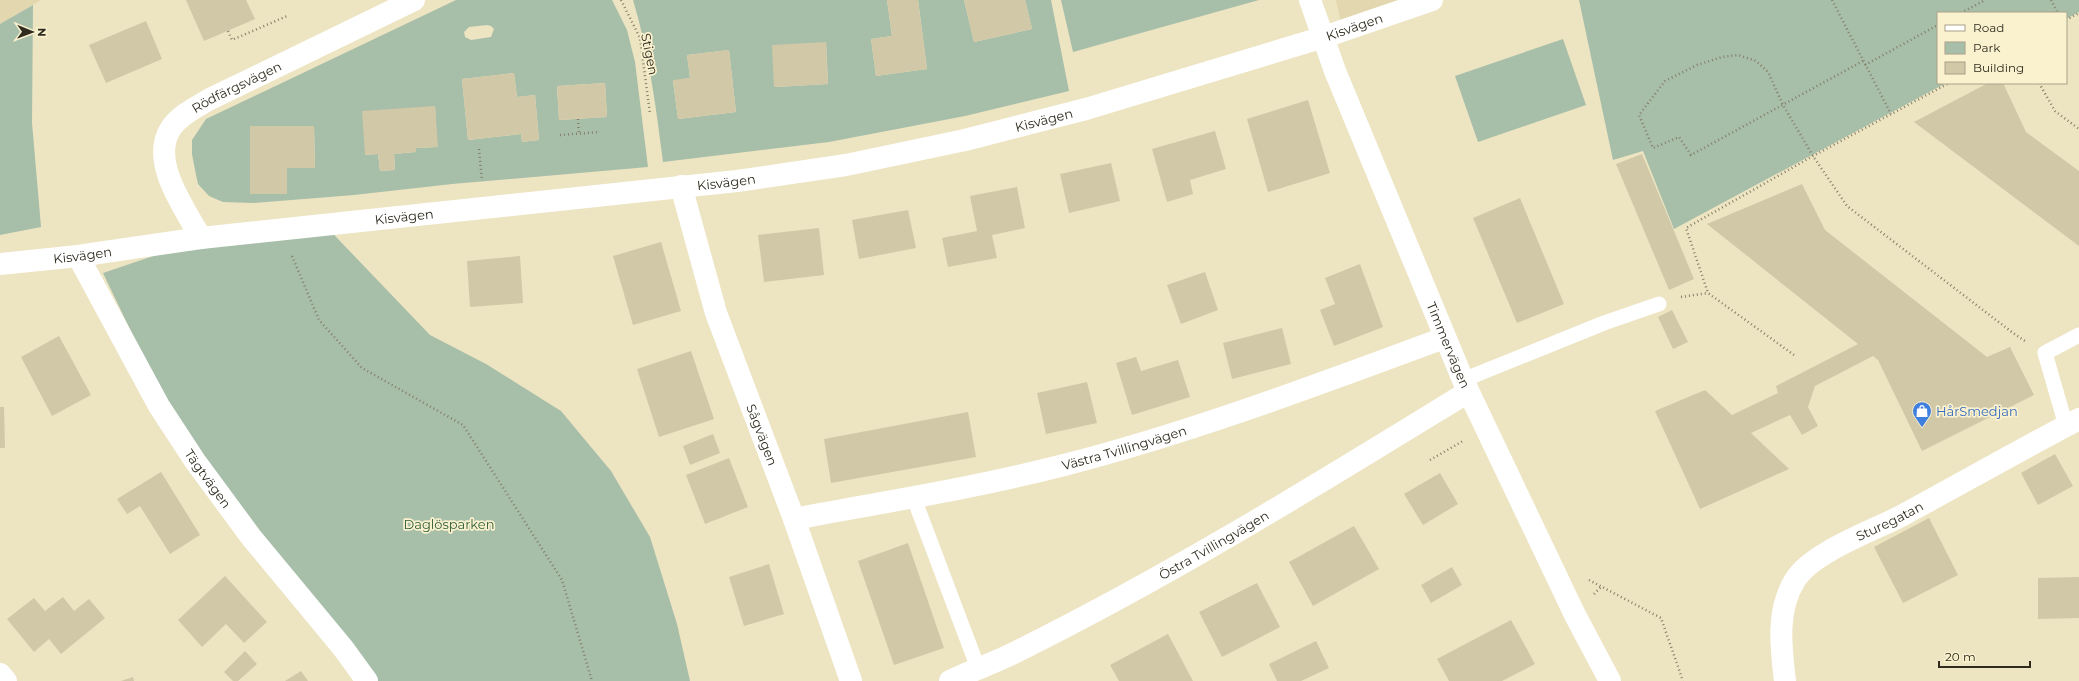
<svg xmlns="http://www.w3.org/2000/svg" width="2079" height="681" font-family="Montserrat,sans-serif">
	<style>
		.built { fill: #e2d7ae }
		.green { fill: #a7bea9; fill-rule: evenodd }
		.building { fill: #d1c8a7 }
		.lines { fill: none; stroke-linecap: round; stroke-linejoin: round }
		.path { stroke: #857f68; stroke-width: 2.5; stroke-dasharray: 1 3; stroke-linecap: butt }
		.lane { stroke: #fff; stroke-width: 15 }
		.street { stroke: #fff; stroke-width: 22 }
		.secondary { stroke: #fff; stroke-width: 22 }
		.labels { text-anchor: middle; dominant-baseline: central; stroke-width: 3.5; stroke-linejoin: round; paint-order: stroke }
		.street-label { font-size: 13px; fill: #2f2c1f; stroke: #faf1cf }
		.shop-label { font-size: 13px; fill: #366cbe; stroke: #faf1cf; text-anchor: start }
		.park-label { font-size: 13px; fill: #2e5e38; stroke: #faf1cf }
	</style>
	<rect width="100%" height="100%" fill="#ede4c2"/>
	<!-- built -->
	<g class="built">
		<polygon points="0,0 41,0 0,24"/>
		<polygon points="1336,0 1410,0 1343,31"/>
	</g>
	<!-- green -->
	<g class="green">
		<path d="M 456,0 L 612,0 L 627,30 L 635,62 L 648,167 L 452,184 L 354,195 L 254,203 L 223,202 L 209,196 L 198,184 L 195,170 L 192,154 L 192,140 L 206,119 ZM 487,25 L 491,26 L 494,29 L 491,37 L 471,40 L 465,37 L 464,32 L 469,27 ZM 514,73 L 517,97 L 535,95 L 539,140 L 522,142 L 521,134 L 468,140 L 462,79 ZM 605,83 L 607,117 L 559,120 L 557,86 ZM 435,106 L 437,147 L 416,148 L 415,152 L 394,154 L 395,170 L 380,171 L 378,154 L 365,155 ZM 250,126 L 314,126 L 315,168 L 287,168 L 287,194 L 250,194 Z"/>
		<path d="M 633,0 L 887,0 L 892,36 L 871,39 L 876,76 L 927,69 L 918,0 L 964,0 L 974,42 L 1032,29 L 1025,0 L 1051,0 L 1069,91 L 965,116 L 829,142 L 663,162 C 656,107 649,53 633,0 ZM 826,42 L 828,84 L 775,87 ZM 729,50 L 736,112 L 678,119 L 673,81 L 690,78 L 687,55 Z"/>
		<polygon points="1061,0 1259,0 1073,52"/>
		<polygon points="1579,0 2079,0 2079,12 2066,19 2066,13 1938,13 1938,83 1946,83 1674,229 1643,151 1613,160"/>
		<polygon points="33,5 32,123 41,227 0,235 0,24"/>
		<polygon points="1563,39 1586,105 1478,142 1455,76"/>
		<polygon points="316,216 430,335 486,364 561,411 611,471 650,537 677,624 690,681 368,681 184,442 103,273 174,249"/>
	</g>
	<!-- building -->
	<g class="building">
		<polygon points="186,0 246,0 255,19 204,41"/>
		<polygon points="887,0 918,0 927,69 876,76 871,39 892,36"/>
		<polygon points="964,0 1025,0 1032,29 974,42"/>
		<polygon points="146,21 162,59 106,83 89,45"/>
		<polygon points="826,42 828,84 774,87 772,45"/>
		<polygon points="729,50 736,112 678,119 673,80 690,78 687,55"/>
		<polygon points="514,73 517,97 535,95 539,140 522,142 521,134 468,140 462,79"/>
		<polygon points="605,83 607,117 559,120 557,86"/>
		<polygon points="1988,83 2003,83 2026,132 2079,171 2079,246 1914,122"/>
		<polygon points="1308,100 1330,173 1268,192 1247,119"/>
		<polygon points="435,106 438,147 416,148 416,152 394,154 395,170 380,171 378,154 365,155 362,111"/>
		<polygon points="250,126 314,126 315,168 287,168 287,194 250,194"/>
		<polygon points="1215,131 1226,169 1190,180 1193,194 1167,202 1152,149"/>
		<polygon points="1642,154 1694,279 1669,290 1616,164"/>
		<polygon points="1111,163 1120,201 1069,213 1060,174"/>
		<polygon points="1802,184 1825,230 1987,357 2010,347 2034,395 1922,451 1878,360 1873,356 1815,386 1808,407 1818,426 1802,435 1790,415 1751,433 1789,469 1700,509 1655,411 1705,390 1732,415 1778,393 1776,386 1858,344 1707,224"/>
		<polygon points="1017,187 1025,228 992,235 997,258 948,267 942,238 977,231 970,196"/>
		<polygon points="1520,198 1564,304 1517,323 1473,218"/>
		<polygon points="908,210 916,248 859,259 852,220"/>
		<polygon points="819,228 824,275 764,282 758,235"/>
		<polygon points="661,242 681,311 633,325 613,256"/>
		<polygon points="520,256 523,303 470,307 467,261"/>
		<polygon points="1360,264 1383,327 1334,346 1320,310 1335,304 1325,278"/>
		<polygon points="1205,272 1218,310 1181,324 1167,285"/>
		<polygon points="1672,310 1688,342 1673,349 1658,317"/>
		<polygon points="1282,328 1291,364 1232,379 1223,343"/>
		<polygon points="59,336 91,395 52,416 21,357"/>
		<polygon points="691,351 714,419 659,437 637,369"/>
		<polygon points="1136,357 1141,371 1178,360 1190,397 1132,415 1116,363"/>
		<polygon points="1087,382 1097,423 1046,434 1037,393"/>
		<polygon points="0,407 4,407 5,448 0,448"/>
		<polygon points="968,412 976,457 831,483 824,439"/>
		<polygon points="713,434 720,453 690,465 683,446"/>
		<polygon points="2055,454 2073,486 2038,505 2021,473"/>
		<polygon points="729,458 748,507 705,524 686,475"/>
		<polygon points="161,472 200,535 170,554 140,506 127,514 117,499"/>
		<polygon points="1440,473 1458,504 1423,525 1404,494"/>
		<polygon points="1929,518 1958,575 1903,603 1874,547"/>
		<polygon points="1354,526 1379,569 1313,606 1289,562"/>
		<polygon points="908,543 944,648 894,665 858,561"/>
		<polygon points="769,564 784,614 744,626 729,577"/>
		<polygon points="1452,567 1462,585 1431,603 1421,585"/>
		<polygon points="225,576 267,622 244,643 226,624 202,647 178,620"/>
		<polygon points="2079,577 2079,618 2038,619 2038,578"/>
		<polygon points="1257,583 1280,627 1222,657 1199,612"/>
		<polygon points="63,597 74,611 89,599 105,618 61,654 49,639 34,652 7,619 34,598 45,611"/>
		<polygon points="1511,620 1535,664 1502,681 1449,681 1437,659"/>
		<polygon points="1168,634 1193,681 1119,681 1110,665"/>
		<polygon points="1316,641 1329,668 1301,681 1277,681 1269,664"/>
		<polygon points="245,651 257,664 238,681 233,681 224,672"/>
		<polygon points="301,671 308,681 285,681"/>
		<polygon points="133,677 134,681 121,681"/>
	</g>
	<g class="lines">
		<!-- path -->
		<g class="path">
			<polyline points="621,0 640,38 650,114"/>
			<polyline points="1832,0 1891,114"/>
			<polyline points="2051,0 2058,13"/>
			<polyline points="1961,13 1985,0"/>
			<polyline points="2066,20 2079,13"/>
			<polyline points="228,31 232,40 287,16"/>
			<polyline points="1863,61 1691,155 1679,137 1653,148 1639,115 1665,81 1697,65 1722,57 1738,55 1756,61 1768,72 1783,105 1813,156 1847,206 2013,333 2025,341"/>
			<polyline points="1865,65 1938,25"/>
			<polyline points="2039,83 2055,111 2079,129"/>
			<polyline points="578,119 579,134"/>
			<polyline points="560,135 600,132"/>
			<polyline points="479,149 482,181"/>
			<polyline points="292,256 319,320 362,368 463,425 562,580 592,681"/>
			<polyline points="1681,297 1708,293"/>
			<polyline points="1794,355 1708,293 1686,228 1813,156 1949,83"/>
			<polyline points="1430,460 1463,441"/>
			<polyline points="1589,580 1661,618 1683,681"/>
			<polyline points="1594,594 1601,587"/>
		</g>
		<!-- lane -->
		<g class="lane">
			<polyline points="1463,380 1604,323 1659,304"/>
			<polyline points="2066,426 2045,353 2079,335"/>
			<polyline points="913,496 978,668"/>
		</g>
		<!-- street -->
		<g class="street">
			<path id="s1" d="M 681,186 L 716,313 L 794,519 L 851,681"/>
			<path id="s2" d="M 201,238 C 185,209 149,161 171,128 C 180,115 195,108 208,100 L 414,0"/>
			<path id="s3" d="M 78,256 L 159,406 L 195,461 L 251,537 L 343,648 L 367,681"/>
			<path id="s4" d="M 0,264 L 78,256 L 201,238 L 737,181 L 846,165 L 965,140 L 1086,109 L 1324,37 L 1432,0"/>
			<path id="s5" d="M 794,519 C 884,502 975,488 1064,465 C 1193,432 1319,384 1444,338"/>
			<polyline points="0,674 6,681"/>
			<path id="s6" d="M 950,681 C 973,670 997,662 1020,650 C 1175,573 1321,482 1468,392"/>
			<path id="s7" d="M 1785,681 C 1781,648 1776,610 1795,580 C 1812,552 1873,531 1903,515 C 1962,483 2020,450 2079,419"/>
		</g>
		<!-- secondary -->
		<path class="secondary" id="s8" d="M 1310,0 L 1335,71 L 1463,380 L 1575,615 L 1610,681"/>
	</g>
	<!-- icons -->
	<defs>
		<symbol id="shop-pin" viewBox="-11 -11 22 30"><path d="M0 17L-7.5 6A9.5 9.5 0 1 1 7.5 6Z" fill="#3f7fe0" stroke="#faf1cf"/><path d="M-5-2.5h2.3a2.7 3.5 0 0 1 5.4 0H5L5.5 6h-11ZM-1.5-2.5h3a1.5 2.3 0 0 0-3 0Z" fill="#fff"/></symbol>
	</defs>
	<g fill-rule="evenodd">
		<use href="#shop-pin" x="1911" y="400" width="22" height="30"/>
	</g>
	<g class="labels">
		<!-- street labels -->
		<g class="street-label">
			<text stroke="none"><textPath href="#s4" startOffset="1379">Kisvägen</textPath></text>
			<text transform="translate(650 54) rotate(79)">Stigen</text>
			<text stroke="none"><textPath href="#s2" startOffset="198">Rödfärgsvägen</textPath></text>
			<text stroke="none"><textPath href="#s4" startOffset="1055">Kisvägen</textPath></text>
			<text stroke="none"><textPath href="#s4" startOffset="731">Kisvägen</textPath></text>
			<text stroke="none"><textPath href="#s4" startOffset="407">Kisvägen</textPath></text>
			<text stroke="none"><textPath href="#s4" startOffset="83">Kisvägen</textPath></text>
			<text stroke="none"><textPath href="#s8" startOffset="372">Timmervägen</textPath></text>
			<text stroke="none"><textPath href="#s1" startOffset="262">Sågvägen</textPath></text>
			<text stroke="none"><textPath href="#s5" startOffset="338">Västra Tvillingvägen</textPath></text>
			<text stroke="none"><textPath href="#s3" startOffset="258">Tägtvägen</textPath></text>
			<text stroke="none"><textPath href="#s7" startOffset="216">Sturegatan</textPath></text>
			<text stroke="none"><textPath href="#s6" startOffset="297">Östra Tvillingvägen</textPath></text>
		</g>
		<!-- shop labels -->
		<g class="shop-label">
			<text x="1936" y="411">HårSmedjan</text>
		</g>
		<!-- park labels -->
		<g class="park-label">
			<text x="449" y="524">Daglösparken</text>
		</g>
	</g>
	<!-- legend -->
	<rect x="1937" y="12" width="130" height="72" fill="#faf1cf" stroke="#a9a289"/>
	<rect x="1945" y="25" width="20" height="6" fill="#ffffff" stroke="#a9a289"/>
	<text x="1973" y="32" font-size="12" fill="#2f2c1f">Road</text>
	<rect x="1945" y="42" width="20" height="12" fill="#a7bea9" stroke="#a9a289"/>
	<text x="1973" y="52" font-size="12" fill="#2f2c1f">Park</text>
	<rect x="1945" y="62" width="20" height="12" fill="#d1c8a7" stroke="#a9a289"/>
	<text x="1973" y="72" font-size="12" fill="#2f2c1f">Building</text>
	<!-- north arrow -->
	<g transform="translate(32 32) rotate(91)" stroke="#faf1cf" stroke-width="3" paint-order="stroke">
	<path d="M0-3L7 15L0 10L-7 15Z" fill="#2f2c1f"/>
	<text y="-6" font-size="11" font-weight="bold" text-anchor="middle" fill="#2f2c1f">N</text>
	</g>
	<!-- scale -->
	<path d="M1939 661v6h91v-6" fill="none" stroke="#2f2c1f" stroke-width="2"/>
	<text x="1945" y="661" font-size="12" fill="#2f2c1f" stroke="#faf1cf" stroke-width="3" paint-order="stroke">20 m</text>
</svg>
